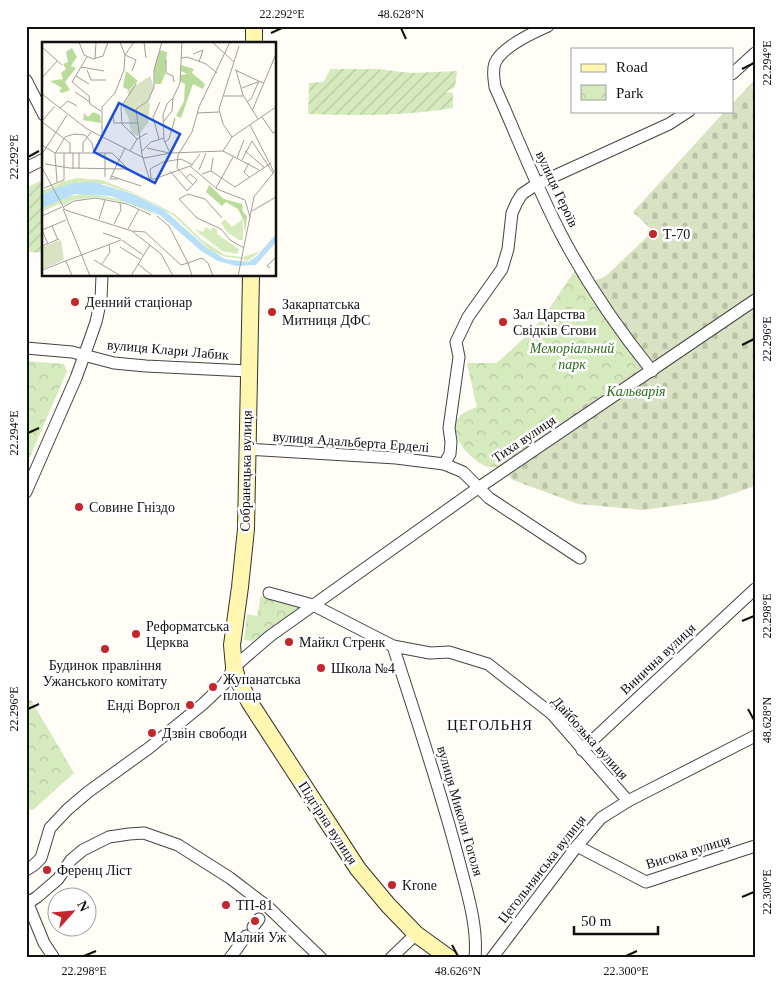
<svg xmlns="http://www.w3.org/2000/svg" width="781" height="984" font-family="Georgia,serif">
  <defs>
    <pattern id="cemetery-stones" width="16" height="16" patternUnits="userSpaceOnUse" patternTransform="scale(1.25)"><rect width="16" height="16" fill="#d9e3c4"/><path d="M2 7V4a2 2 0 0 1 4 0v3zM10 15v-3a2 2 0 0 1 4 0v3z" fill="#b9c2a7"/></pattern>
    <pattern id="park-crowns" width="20" height="18" patternUnits="userSpaceOnUse" patternTransform="scale(1.25)"><rect width="20" height="18" fill="#d5ebbd"/><path d="M2 6a3 3 0 1 1 6 0M12 15a3 3 0 1 1 6 0" fill="none" stroke="#b6c8a1"/></pattern>
    <pattern id="garden-furrows" width="10" height="10" patternUnits="userSpaceOnUse" patternTransform="scale(1.25)"><rect width="10" height="10" fill="#d5ebbd"/><path d="M-1 1l2-2M0 10L10 0M9 11l2-2" fill="none" stroke="#b6c8a1"/></pattern>
  </defs>
  <rect width="100%" height="100%" fill="#fffdf5"/>
  <path fill="url(#cemetery-stones)" d="M755 79V486L714 500 643 510 578 504 513 480 498 467C482 470 466 453 459 441L460 415 477 407 467 363H497L531 332 547 312 586 284 606 276 653 231 633 212 725 111H732V104Z"/>
  <g fill="url(#park-crowns)">
    <path d="M575 270 586 284 637 365V369L500 462 498 467C479 471 449 440 456 420L467 411 477 407 467 363H497L531 332 547 312Z"/>
    <polygon points="26,361 64,364 67,371 26,466"/>
    <polygon points="261,596 303,606 253,641 244,640 247,614 257,616"/>
    <polygon points="31,700 74,773 33,810 26,809 26,701"/>
  </g>
  <g fill="url(#garden-furrows)">
    <path d="M331 69H376L412 73 457 71 455 87 446 92 453 93V108C405 116 356 116 308 114L309 83 323 82Z"/>
    <polygon points="44,179 44,253 30,252 26,239 26,188"/>
  </g>
  <g fill="none" stroke-linecap="round" stroke-linejoin="round">
    <g stroke="#444" stroke-width="13">
      <g id="street">
        <path d="M548 26C532 33 502 47 495 63 492 71 494 78 495 87 517 136 536 186 561 234 586 282 618 329 652 371"/>
        <polyline points="732,74 755,53"/>
        <polyline points="26,80 44,115"/>
        <polyline points="26,168 44,159"/>
        <polyline points="26,348 72,352 114,363 146,366 248,371"/>
        <polyline points="247,449 396,458 444,464 463,472 489,498 580,558"/>
        <polyline points="444,464 450,454 451,442 449,428 459,357 456,342 468,317 502,269 508,249 512,213 517,202 522,194 537,184 669,124 689,111"/>
        <polyline points="26,492 76,378 89,342 96,322 101,299 102,275"/>
        <polyline points="269,593 313,605 393,646 430,653 449,652 488,664 552,714 628,801"/>
        <path d="M393 646C416 718 440 788 459 861 467 892 478 926 475 958"/>
        <polyline points="582,750 755,589"/>
        <polyline points="577,846 646,882 755,846"/>
        <polyline points="26,870 34,865 41,858 50,828 68,809 88,792 149,748 203,704 224,684 234,667 270,636 478,488 755,300"/>
        <polyline points="26,899 44,943 54,958"/>
        <polyline points="28,903 37,897 58,879 71,860 83,850 109,837 129,834 144,833 178,845 230,878 268,907 321,958"/>
        <polyline points="253,927 259,919"/>
        <polyline points="230,958 246,936"/>
        <polyline points="391,958 416,934"/>
        <polyline points="492,958 577,846 601,818 628,801 755,736"/>
      </g>
    </g>
    <g stroke="#333" stroke-width="18">
      <g id="secondary">
        <polyline points="254,26 254,44"/>
        <polyline points="251,275 246,529 240,587 232,645 234,667 237,678 250,703 358,869 388,905 416,934 449,958"/>
      </g>
    </g>
    <use href="#street" stroke="#fff" stroke-width="11"/>
    <use href="#secondary" stroke="#fff6b0" stroke-width="16"/>
  </g>
  <path fill="none" stroke="#111" stroke-width="2" d="M401 28 406 39M271 33 282 28M742 69 754 63M28 157 39 151M742 345 754 339M28 433 39 428M742 621 754 616M28 709 39 704M748 709 754 720M742 897 754 892M452 945 458 956M84 956 96 951M626 956 637 951"/>
  <g fill="#c4262e" stroke="#fff" stroke-width="2">
    <circle cx="653" cy="234" r="5"/>
    <circle cx="75" cy="302" r="5"/>
    <circle cx="272" cy="312" r="5"/>
    <circle cx="503" cy="322" r="5"/>
    <circle cx="79" cy="507" r="5"/>
    <circle cx="136" cy="634" r="5"/>
    <circle cx="289" cy="642" r="5"/>
    <circle cx="105" cy="649" r="5"/>
    <circle cx="321" cy="668" r="5"/>
    <circle cx="213" cy="687" r="5"/>
    <circle cx="190" cy="705" r="5"/>
    <circle cx="152" cy="733" r="5"/>
    <circle cx="47" cy="870" r="5"/>
    <circle cx="392" cy="885" r="5"/>
    <circle cx="226" cy="905" r="5"/>
    <circle cx="255" cy="921" r="5"/>
  </g>
  <g text-anchor="middle" dominant-baseline="central" stroke-width="5" stroke-linejoin="round" paint-order="stroke">
    <g font-size="14" fill="#111" stroke="#fff">
      <text transform="translate(557 189) rotate(65)">вулиця Героїв</text>
      <text transform="translate(168 350) rotate(5)">вулиця Клари Лабик</text>
      <text transform="translate(524 439) rotate(-34)">Тиха вулиця</text>
      <text transform="translate(351 442) rotate(4)">вулиця Адальберта Ерделі</text>
      <text transform="translate(246 471) rotate(-89)">Собранецька вулиця</text>
      <text transform="translate(658 659) rotate(-43)">Винична вулиця</text>
      <text transform="translate(590 738) rotate(48)">Дайбозька вулиця</text>
      <text transform="translate(460 811) rotate(74)">вулиця Миколи Гоголя</text>
      <text transform="translate(328 823) rotate(57)">Підгірна вулиця</text>
      <text transform="translate(688 852) rotate(-17)">Висока вулиця</text>
      <text transform="translate(542 869) rotate(-52)">Цегольнянська вулиця</text>
    </g>
    <g font-size="14" fill="#111" stroke="#fff" text-anchor="start">
      <text x="663" y="234">Т-70</text>
      <text x="85" y="302">Денний стаціонар</text>
      <text x="282" y="304">Закарпатська<tspan x="282" dy="16">Митниця ДФС</tspan></text>
      <text x="513" y="314">Зал Царства<tspan x="513" dy="16">Свідків Єгови</tspan></text>
      <text x="89" y="507">Совине Гніздо</text>
      <text x="146" y="626">Реформатська<tspan x="146" dy="16">Церква</tspan></text>
      <text x="299" y="642">Майкл Стренк</text>
      <text x="105" y="665" text-anchor="middle">Будинок правління<tspan x="105" dy="16">Ужанського комітату</tspan></text>
      <text x="331" y="668">Школа №4</text>
      <text x="223" y="679">Жупанатська<tspan x="223" dy="16">площа</tspan></text>
      <text x="180" y="705" text-anchor="end">Енді Воргол</text>
      <text x="162" y="733">Дзвін свободи</text>
      <text x="57" y="870">Ференц Ліст</text>
      <text x="402" y="885">Krone</text>
      <text x="236" y="905">ТП-81</text>
      <text x="255" y="937" text-anchor="middle">Малий Уж</text>
    </g>
    <g font-size="14" font-style="italic" fill="#2f6b1f" stroke="#fff">
      <text x="572" y="348">Меморіальний<tspan x="572" dy="16">парк</tspan></text>
      <text x="636" y="391">Кальварія</text>
    </g>
    <g font-size="15" letter-spacing="1" fill="#111" stroke="#fff">
      <text x="490" y="725">ЦЕГОЛЬНЯ</text>
    </g>
  </g>
  <g transform="translate(42 42)">
    <rect width="234" height="234" fill="#fffdf5"/>
    <path d="M50 137 66 142 106 158 133 172 160 198 183 213 201 215 219 209 204 220 202 217 184 215 169 209 131 173 106 159 63 142 30 141 0 153V149L24 139ZM45 151 87 159 123 177 86 161 54 155 31 158 22 163 19 161 0 170V166L19 156Z" fill="#d5ebbd"/>
    <path d="M30 6 35 15 29 24 34 26 23 40 28 48 20 51 17 49 20 46 8 39 21 37 19 31 24 27 21 22 26 20 24 10ZM118 8 125 10 123 32 119 42H113L112 28ZM139 23 152 27 150 31 163 42 161 47 151 42 139 76 134 74 142 59 143 42 138 39V33L145 32 139 29ZM84 29 96 39 87 48 81 45ZM51 70 58 73 59 81 41 78 42 71 46 75ZM167 143 182 157 200 162 201 170 205 174 203 191 202 179 196 167 184 160 180 164 164 150Z" fill="#b9dc9c"/>
    <path d="M108 34 112 45 106 59 108 62 106 81 96 94 89 92 87 77 80 63 87 54 85 49ZM19 198 22 218 0 227V205Z" fill="#d9e3c4"/>
    <path d="M35 136 60 138 105 156 49 137 11 142ZM183 177 190 185 201 177V198H197L185 190 179 181Z" fill="#d5ebbd"/>
    <path d="M164 185 169 189 170 185 175 187V192L197 207 195 212 180 209 152 187 161 190Z" fill="#d5ebbd"/>
    <path d="M52 140 93 153 122 168 165 206 183 217 206 220 215 214 234 192V200L214 223 194 224 176 219 159 209 118 173 69 154 33 152 0 166V153L9 148 30 141Z" fill="#b9e0f7"/>
    <path fill="none" stroke="#a09f9a" stroke-width="1" d="M37 0 42 13 51 17 61 14 66 0M102 0 104 16M170 0 192 20M0 5 20 23M151 12 161 8 157 20M45 15 30 40 47 54 48 62 59 69M139 16 145 15 164 22 175 31M53 17 54 0M124 18V31L131 34 132 40M39 25 62 29M45 28 49 38H64M193 28 221 41M194 28 201 53 216 77M90 29 94 18 83 13 92 0M34 34 47 42M0 36 15 19M200 46 216 40M33 50 48 60M0 52 45 87 102 116 129 111 181 109 190 95 234 65M182 54H201M205 60 209 57 217 39M79 65 94 42M79 65 80 82M18 66 26 59 35 64M210 69 234 12M155 71 177 70M71 74 72 81H96M220 75 231 91 234 89M0 79 13 64M122 79 130 69 131 56 138 41 140 0M0 80 28 101V111M80 82 95 97M60 94V65L73 51 82 28 83 13 78 0M190 95 181 82 177 67 197 4M117 97 111 75 118 60M123 100 127 97 133 76M0 103 13 111H70L85 126M105 106 127 111M88 109 95 97 105 91M100 109 109 100 122 96M181 109 217 128M203 109 222 125M41 110V101L49 90M128 111 122 98 121 73 125 62 131 56M0 112 25 73M195 116 202 98M200 118 210 99 231 131M207 121 202 130 207 135M3 122 28 126 84 127 101 136 112 137 148 124M148 124 175 147 203 158 208 175M149 124 158 112M0 126 23 168 90 189 119 212 131 234M31 127V111M37 127V111M157 128 164 111M128 129 145 149M169 129 193 145 229 121M160 132 169 129 171 116M69 134 99 144M63 135V111M107 136 100 113 94 67 106 59 112 45V28L120 0M109 136 108 127 121 120 139 117 151 123M144 136 148 132 155 138 145 149M76 137H68L83 106M15 140 13 112 23 95 32 92 43 93 50 101 52 111M151 143 135 126 136 113 150 90 157 65 188 0M2 146 22 138V111M174 146 191 115M21 165 32 159 54 156 85 162 109 173M21 167 48 234M210 169 234 155M0 174 20 165M115 174 127 184 146 221 160 216 166 221 171 234M180 176 163 157 146 152 137 157 155 176 179 187 188 198 202 206M57 177 63 158M72 182 79 168 78 161M10 184 16 198M86 187 97 167M0 188 24 178M0 188 6 202M91 189 103 190 139 223 146 221 150 234M61 191 79 197M80 198 101 213M0 204 17 197M78 205 99 218M52 218 79 234M24 219 30 234M60 222 68 210 67 202M96 222 111 234M228 226 225 224 234 215M0 228 79 198M89 234 108 203M196 234 212 155 232 130 208 83"/>
    <path fill="#1d4ed8" fill-opacity="0.15" stroke="#1d4ed8" stroke-width="2.5" d="M77 61 138 92 113 141 52 110Z"/>
    <rect width="234" height="234" fill="none" stroke="#111" stroke-width="2.5"/>
  </g>
  <rect width="781" height="984" fill="none" stroke="#ffffff" stroke-width="55"/>
  <rect x="571" y="48" width="162" height="65" fill="#ffffff" stroke="#a0a0a0"/>
  <rect x="581" y="64" width="25" height="8" fill="#fff6b0" stroke="#a0a0a0"/>
  <text x="616" y="72" font-size="15" fill="#111111">Road</text>
  <rect x="581" y="85" width="25" height="15" fill="url(#park-crowns)" stroke="#a0a0a0"/>
  <text x="616" y="98" font-size="15" fill="#111111">Park</text>
  <g transform="translate(72 912) rotate(63)"><circle r="24" fill="#ffffff" stroke="#a0a0a0"/>
  <path d="M0-4L9 19L0 12L-9 19Z" fill="#c4262e"/>
  <text y="-8" font-size="14" font-weight="bold" text-anchor="middle" fill="#111111">N</text>
  </g>
  <path d="M574 926v8h84v-8" fill="none" stroke="#111111" stroke-width="2.5"/>
  <text x="581" y="926" font-size="15" fill="#111111" stroke="#ffffff" stroke-width="4" paint-order="stroke">50 m</text>
  <rect x="28" y="28" width="726" height="928" fill="none" stroke="#111" stroke-width="2"/>
  <g font-size="12" text-anchor="middle" fill="#111">
    <text x="282" y="18">22.292°E</text>
    <text x="401" y="18">48.628°N</text>
    <text transform="translate(767 63) rotate(-90)" y="4">22.294°E</text>
    <text transform="translate(14 157) rotate(-90)" y="4">22.292°E</text>
    <text transform="translate(767 339) rotate(-90)" y="4">22.296°E</text>
    <text transform="translate(14 433) rotate(-90)" y="4">22.294°E</text>
    <text transform="translate(767 616) rotate(-90)" y="4">22.298°E</text>
    <text transform="translate(14 709) rotate(-90)" y="4">22.296°E</text>
    <text transform="translate(767 720) rotate(-90)" y="4">48.628°N</text>
    <text transform="translate(767 892) rotate(-90)" y="4">22.300°E</text>
    <text x="84" y="975">22.298°E</text>
    <text x="458" y="975">48.626°N</text>
    <text x="626" y="975">22.300°E</text>
  </g>
</svg>
